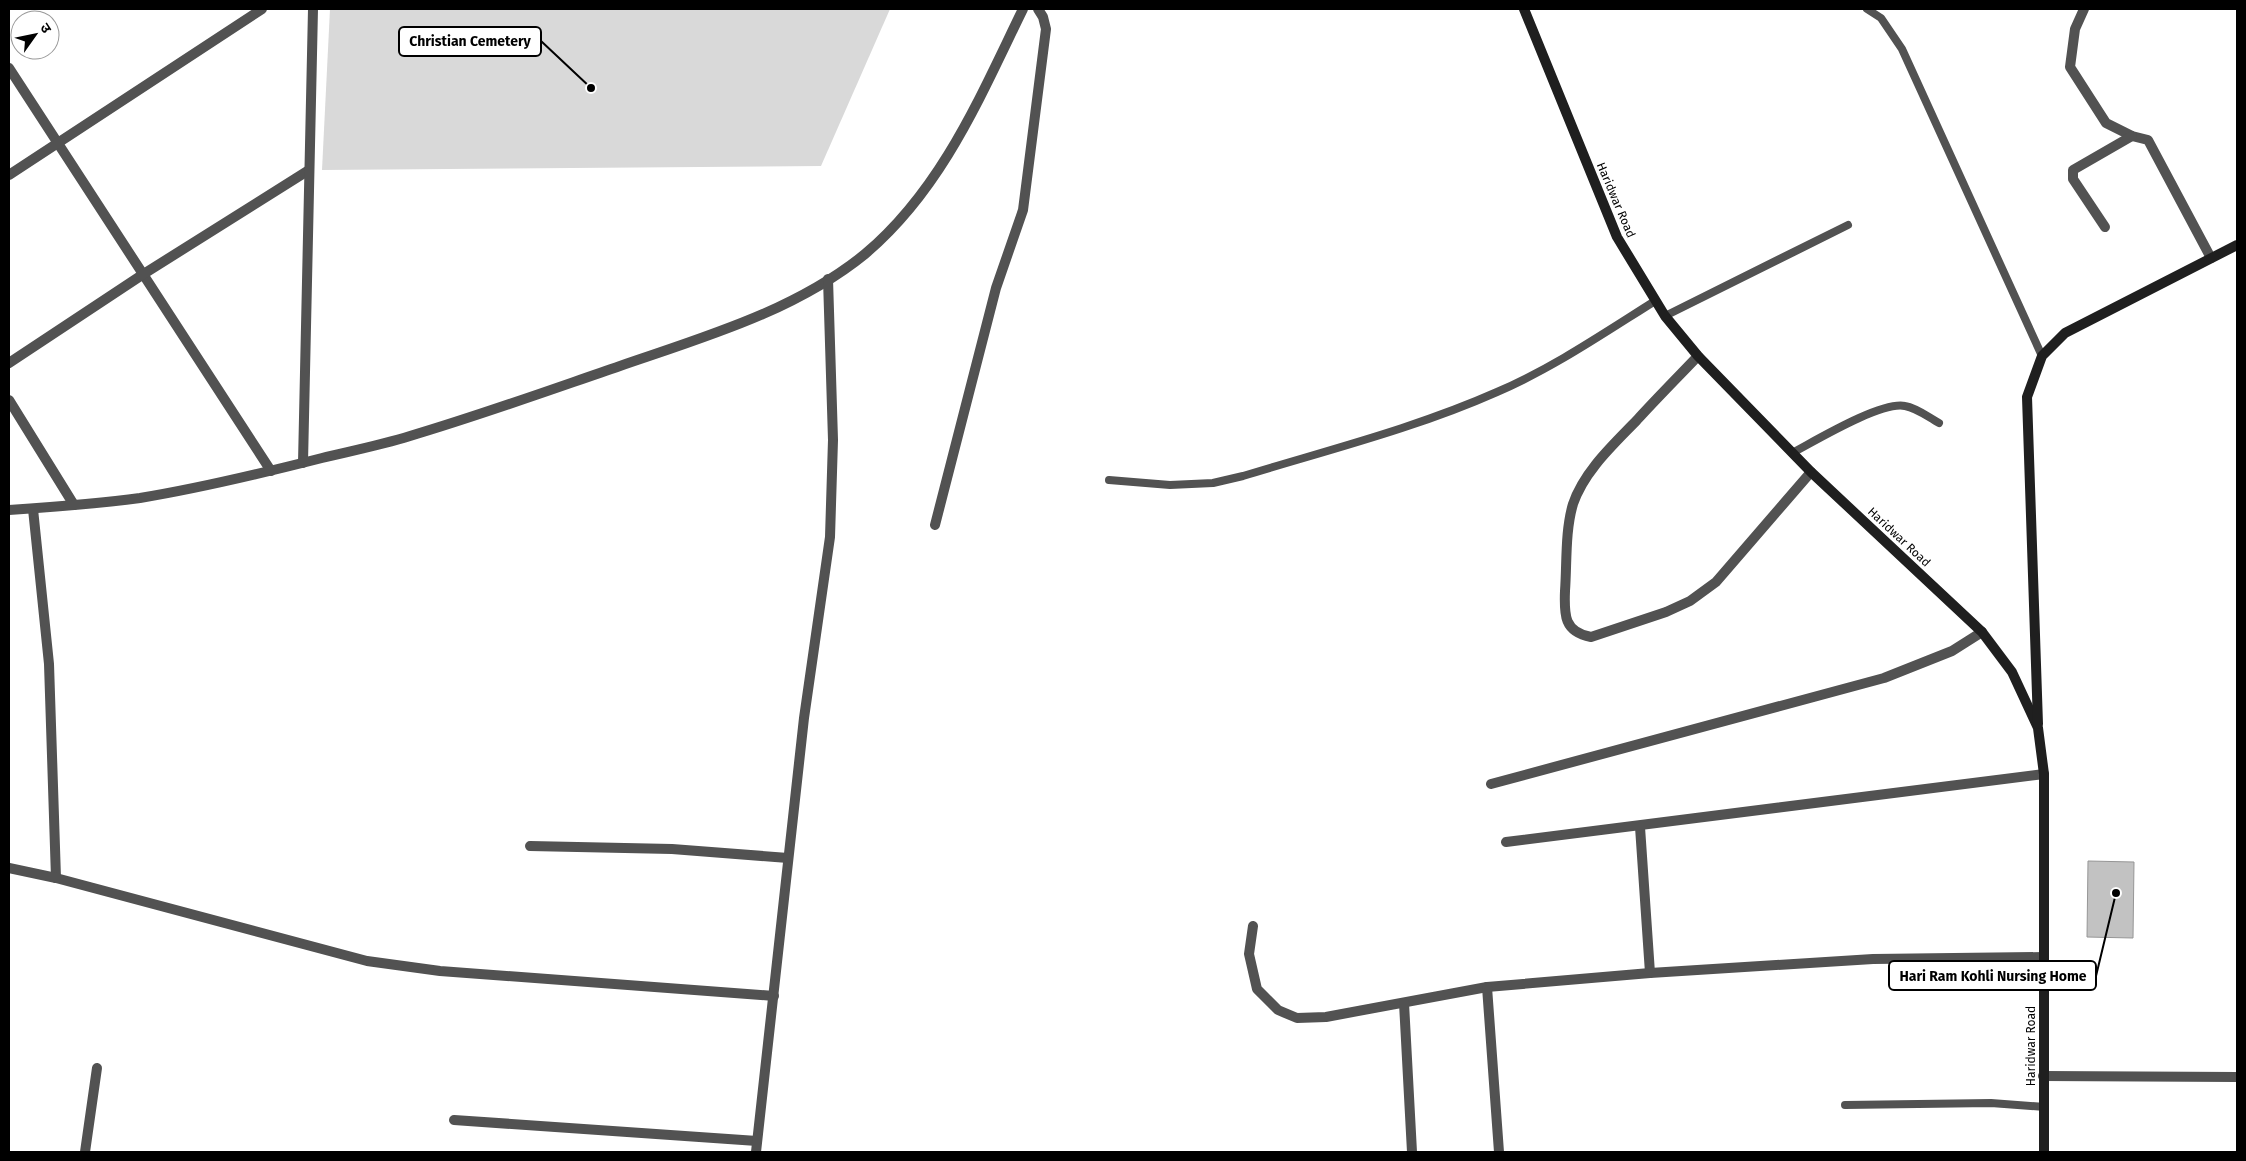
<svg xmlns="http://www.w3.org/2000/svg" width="2246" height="1161" font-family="'Fira Sans','Noto Sans Devanagari',sans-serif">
  <rect width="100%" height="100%" fill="#fff"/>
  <polygon fill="#d9d9d9" points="330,9 890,9 821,166 322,170"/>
  <polygon fill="#c2c2c2" stroke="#969696" points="2088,861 2134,862 2133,938 2087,937"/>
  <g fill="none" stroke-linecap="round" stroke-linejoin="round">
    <g stroke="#525252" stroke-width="8">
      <polyline points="1867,9 1881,18 1902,49 2042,356"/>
      <polyline points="1665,316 1848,225"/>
      <path d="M1792 453C1815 441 1881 401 1905 406 1917 408 1928 417 1939 423"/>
      <path d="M1109 480 1170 485 1213 483 1243 476C1328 450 1416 428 1497 392 1553 368 1604 333 1655 301"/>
      <polyline points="1845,1105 1991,1103 2045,1107"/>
    </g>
    <g stroke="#525252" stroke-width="10">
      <polyline points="2084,9 2075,29 2070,67 2106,123 2132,136 2148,140 2211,258"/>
      <polyline points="9,68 271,471"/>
      <polyline points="9,175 262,9"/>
      <polyline points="2105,227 2073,179 2073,170 2132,136"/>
      <path d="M1698 356C1678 377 1657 398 1637 420 1614 444 1584 471 1573 504 1565 531 1567 563 1565 591 1564 615 1564 632 1591 637L1666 612 1690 601 1716 582 1811 472"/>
      <polyline points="9,363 142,275 309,170"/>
      <polyline points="9,400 74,505"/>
      <polyline points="303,463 313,9"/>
      <polyline points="33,509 49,664 56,878"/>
      <path d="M9 510C53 507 97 504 140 498 201 488 263 473 322 458 351 451 381 445 410 436 481 415 550 390 620 366 704 337 795 311 865 254 942 189 980 97 1023 9"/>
      <polyline points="935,525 996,288 1023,210 1046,29 1043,17 1038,9"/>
      <polyline points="1491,784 1884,678 1952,651 1982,632"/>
      <polyline points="1640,827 1650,973"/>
      <polyline points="1506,842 2044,774"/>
      <polyline points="530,846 672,849 788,858"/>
      <polyline points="9,868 56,878 367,961 440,971 774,996"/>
      <polyline points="1253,926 1249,954 1257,989 1278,1010 1297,1018 1326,1017 1487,987 1650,973 1873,959 2044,957"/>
      <polyline points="1487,987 1499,1152"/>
      <polyline points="1404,1003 1412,1152"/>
      <polyline points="2043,1076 2237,1077"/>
      <polyline points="454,1120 757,1141"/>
      <polyline points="85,1152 97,1068"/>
      <polyline points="756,1152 804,718 830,537 833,440 828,279"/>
    </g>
    <g stroke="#1f1f1f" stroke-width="10">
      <polyline points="1524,9 1617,237 1665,316 1698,356 1811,472 1982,632 2012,672 2038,728 2044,774 2044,1152"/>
      <polyline points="2038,724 2027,397 2042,356 2065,333 2237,245"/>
    </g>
  </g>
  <g text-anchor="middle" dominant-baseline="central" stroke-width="4" stroke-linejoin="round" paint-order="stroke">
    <g font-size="12" fill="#000" stroke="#fff">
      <text transform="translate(1616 200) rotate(67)">Haridwar Road</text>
      <text transform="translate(1899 537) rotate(43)">Haridwar Road</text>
      <text transform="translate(2031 1046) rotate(-90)">Haridwar Road</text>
    </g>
  </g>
  <path fill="none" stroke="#000" stroke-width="2" d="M591 88L541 41M2116 893L2096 976"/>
  <g fill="#000" stroke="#fff" stroke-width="2">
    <circle cx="591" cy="88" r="5"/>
    <circle cx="2116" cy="893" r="5"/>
  </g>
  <g fill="#fff" stroke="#000" stroke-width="2">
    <rect x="399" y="27" width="142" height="29" rx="5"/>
    <rect x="1889" y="961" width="207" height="29" rx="5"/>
  </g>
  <g font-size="14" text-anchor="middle" font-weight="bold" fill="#000">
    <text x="470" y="46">Christian Cemetery</text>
    <text x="1993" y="981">Hari Ram Kohli Nursing Home</text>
  </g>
  <rect width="2246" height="1161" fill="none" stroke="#000000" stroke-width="20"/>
  <g transform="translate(35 35) rotate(57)"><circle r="24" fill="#ffffff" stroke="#999999"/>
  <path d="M0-4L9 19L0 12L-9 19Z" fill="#000000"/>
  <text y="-8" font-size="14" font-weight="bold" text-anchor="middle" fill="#000000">उ</text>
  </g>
</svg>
